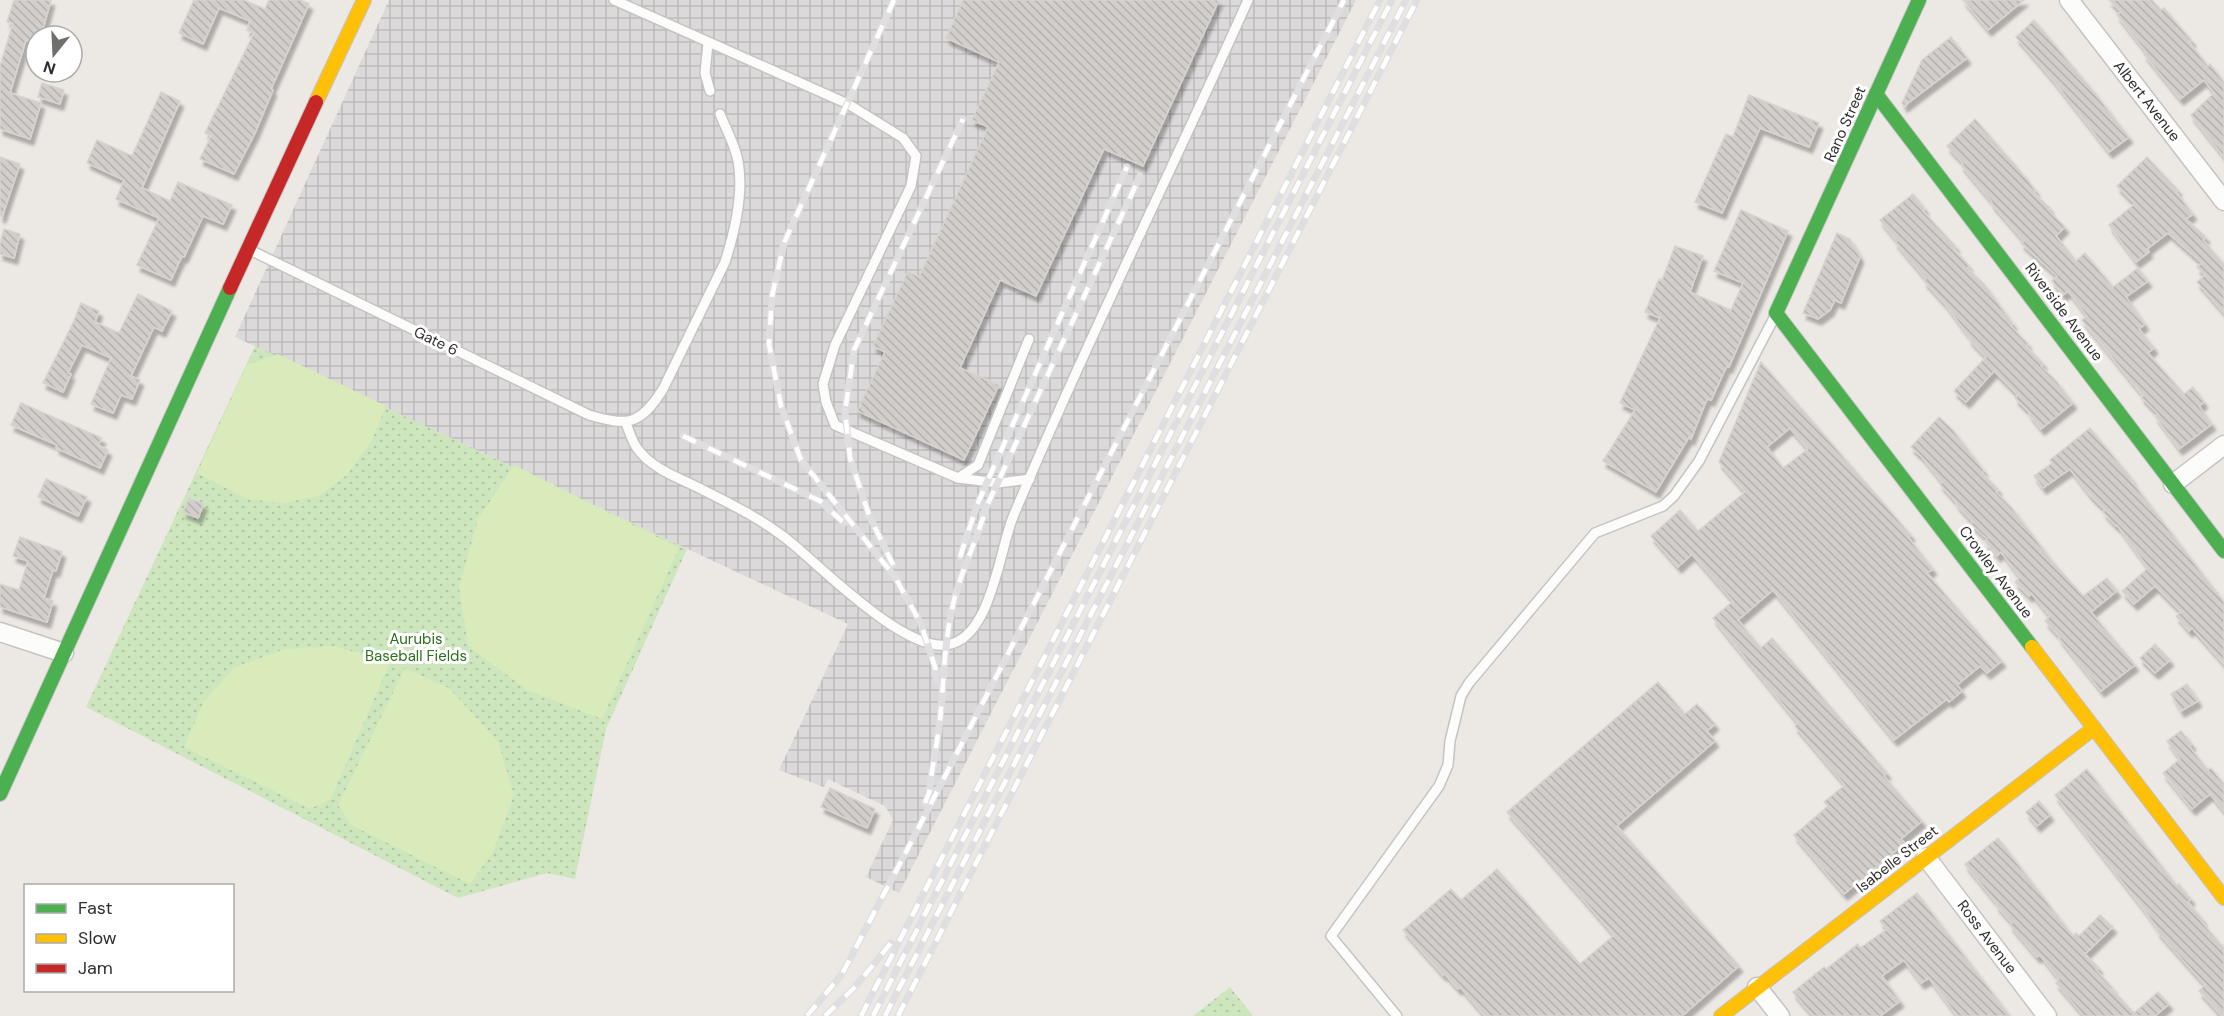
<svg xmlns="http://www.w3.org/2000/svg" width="2224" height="1016" font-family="'DM Sans',sans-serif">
  <defs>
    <pattern id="industrial-grid" width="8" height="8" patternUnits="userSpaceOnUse" patternTransform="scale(1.5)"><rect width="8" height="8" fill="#dcd9db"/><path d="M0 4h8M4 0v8" fill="none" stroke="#bdbbbc"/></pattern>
    <pattern id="park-dots" width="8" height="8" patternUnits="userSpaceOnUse" patternTransform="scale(1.5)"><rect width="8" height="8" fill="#cee6be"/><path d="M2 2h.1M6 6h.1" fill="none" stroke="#b1c6a4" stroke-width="1.8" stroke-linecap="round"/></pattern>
    <pattern id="building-back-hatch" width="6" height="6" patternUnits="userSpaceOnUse" patternTransform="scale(1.5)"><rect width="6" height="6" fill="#d1cecb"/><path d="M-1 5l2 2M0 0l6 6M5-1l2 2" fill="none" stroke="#b4b1af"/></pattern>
    <filter id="shadow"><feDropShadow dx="3.5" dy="6" stdDeviation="1.5" flood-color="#0004"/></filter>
  </defs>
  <rect width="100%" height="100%" fill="#ece8e4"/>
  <polygon fill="url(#industrial-grid)" points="389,0 1356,0 899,893 866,877 893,820 885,806 828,779 824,787 779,770 848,624 235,337"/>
  <g fill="url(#park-dots)">
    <polygon points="255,346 687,549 606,729 575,879 547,873 458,898 86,707"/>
    <polygon points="1230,987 1253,1016 1193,1016"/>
  </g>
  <g fill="#d9eabb">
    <polygon points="278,354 386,406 372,440 347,475 319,496 283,503 247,499 197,473 247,365"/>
    <polygon points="514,465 679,548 602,719 527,690 468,646 459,587 478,519"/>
    <polygon points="334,646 390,662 331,799 310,809 184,747 204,701 235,667 285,649"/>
    <polygon points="405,668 449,688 498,741 514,795 493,852 470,884 351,825 338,805"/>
  </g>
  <g fill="url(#building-back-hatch)" stroke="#d7d4d0" stroke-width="1.5" fill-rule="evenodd" filter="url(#shadow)">
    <polygon points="14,0 51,0 41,36 36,36 36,43 26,40 10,93 41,103 30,139 0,129 0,66 13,23 7,22"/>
    <polygon points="194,0 244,0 265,9 269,0 300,0 309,4 271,89 273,90 255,133 234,174 200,159 211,136 205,133 254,33 247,30 250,21 219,8 203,44 179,33"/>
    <polygon points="963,0 1219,0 1143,166 1104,149 1036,296 1000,280 960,368 999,385 964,460 857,411 885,352 873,346 908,271 919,277 988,127 972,120 999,62 946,38"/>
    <polygon points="1963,0 2024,0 1988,30"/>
    <polygon points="2109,0 2152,0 2161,10 2164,8 2192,41 2189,42 2208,66 2210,64 2224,82 2224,157 2191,115 2214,93 2204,80 2180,99 2144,54 2146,52 2117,15 2121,12"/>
    <polygon points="2034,20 2094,92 2129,137 2109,152 2053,80 2016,37"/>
    <polygon points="1951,37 1967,58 1904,106 1902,103 1922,60"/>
    <polygon points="42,83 64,90 60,104 38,97"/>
    <polygon points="161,92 180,101 142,188 170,201 178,182 232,205 223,224 203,216 184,257 182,256 171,280 137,265 159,218 116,199 124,180 87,163 97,140 132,156"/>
    <polygon points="1749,95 1819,123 1809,147 1760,128 1722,213 1695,202 1726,134 1733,137"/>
    <polygon points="1975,119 2021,172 2036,191 2034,193 2050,208 2048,210 2065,227 2056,236 2076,261 2085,253 2113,287 2138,268 2148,281 2126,297 2145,324 2139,329 2154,348 2148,353 2184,394 2193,387 2204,402 2199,406 2212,424 2179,449 2155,416 2158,414 2141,397 2143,396 2082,320 2087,316 2068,291 2063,295 2052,281 2057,276 2021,243 2024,241 1991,203 1992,202 1961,165 1963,163 1947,146"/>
    <polygon points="0,157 20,164 2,217 0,216"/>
    <polygon points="2147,157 2178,190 2176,192 2193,214 2186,219 2206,237 2203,240 2224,264 2224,313 2197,282 2205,275 2197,267 2202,263 2168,233 2147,249 2149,252 2136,262 2109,225 2135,204 2117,186"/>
    <polygon points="1913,194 1925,209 1923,211 1956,247 1954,249 1969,266 1967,268 1984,284 2013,324 2011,326 2028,344 2026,346 2043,363 2041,366 2057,382 2073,403 2041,429 2029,414 2030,413 2015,398 2018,395 1994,371 1966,402 1954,391 1986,357 1969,339 1970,338 1946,305 1924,281 1926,279 1895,242 1897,241 1880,220"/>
    <polygon points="1741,210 1788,231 1729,367 1727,366 1711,400 1707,399 1691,439 1689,437 1656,492 1603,461 1635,410 1620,403 1660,318 1645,312 1659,279 1662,280 1675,246 1703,256 1690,292 1731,310 1743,283 1714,271"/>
    <polygon points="4,229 20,234 14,258 0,254 0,244"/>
    <polygon points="1837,233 1850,239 1860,257 1841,303 1835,300 1830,310 1818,319 1803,313"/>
    <polygon points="138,294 172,311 162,331 154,327 131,376 140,380 132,399 121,395 113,413 91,404 111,358 82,345 68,373 71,374 63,392 43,383 74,321 81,303 99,311 95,322 119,333"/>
    <path d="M1761 362 1911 535 1908 537 1933 569 1927 573 2002 661 1987 673 1980 666 1957 685 1962 691 1949 702 1947 699 1894 740 1773 590 1738 620 1761 648 1772 638 1887 773 1884 776 1922 821 1901 839 1905 843 1844 894 1794 835 1828 806 1824 802 1845 785 1795 726 1798 723 1713 618 1733 601 1692 554 1678 567 1651 536 1680 510 1698 531 1745 492 1719 462ZM1790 428 1808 449 1783 468 1767 447Z"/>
    <polygon points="21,403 102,438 98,445 108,450 100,468 56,448 57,445 11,425"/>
    <polygon points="1939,417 1953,430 1984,471 1982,473 1998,489 1996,492 2012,508 2052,561 2083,596 2107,578 2117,591 2091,612 2135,665 2101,691 2059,638 2060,637 2045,621 2050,616 2031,593 2029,596 2015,582 2020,577 2001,552 1997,556 1985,541 1987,539 1971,524 1973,522 1956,504 1957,503 1940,484 1942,482 1922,457 1911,447"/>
    <polygon points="2090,428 2132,479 2131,480 2224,602 2224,664 2192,628 2189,631 2176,616 2181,612 2155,586 2134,604 2122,591 2148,568 2117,525 2116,526 2103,512 2105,510 2089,494 2070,469 2043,488 2034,476 2052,463 2050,460"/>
    <polygon points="46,479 87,497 78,516 38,497"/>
    <polygon points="189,498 204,504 198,518 183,512"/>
    <polygon points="20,537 62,552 56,571 53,570 44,598 53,601 47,622 0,607 0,584 19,590 28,561 13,556"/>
    <polygon points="2155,644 2170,660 2155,673 2140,658"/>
    <polygon points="1658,682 1685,714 1697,704 1715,724 1707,731 1715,741 1617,826 1739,966 1682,1016 1485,1016 1460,987 1458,989 1444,973 1443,975 1403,930 1451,889 1461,900 1497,869 1580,964 1614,935 1507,812"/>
    <polygon points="2187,684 2198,701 2181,711 2171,694"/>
    <polygon points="2181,731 2192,744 2189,746 2208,770 2211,768 2224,784 2224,811 2210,794 2192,809 2163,773 2180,759 2167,741"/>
    <polygon points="2087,769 2177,886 2179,884 2191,899 2188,902 2203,920 2201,921 2224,948 2224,1016 2222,1016 2199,991 2205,985 2157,931 2158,930 2145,911 2055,795"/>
    <polygon points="830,788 875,809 867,828 821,807"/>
    <polygon points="2039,801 2050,815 2037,826 2026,812"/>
    <polygon points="1998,838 2073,936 2076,933 2079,936 2100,915 2113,927 2085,954 2099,968 2096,970 2113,988 2112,989 2134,1013 2158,992 2169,1004 2155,1016 2084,1016 2056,983 2059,979 2040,955 2037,957 2010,925 2012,923 1996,905 1997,904 1965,864"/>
    <polygon points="1917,893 2010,1016 1957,1016 1929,978 1921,983 1904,960 1882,976 1900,1001 1880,1016 1813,1016 1793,992 1824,967 1826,969 1858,944 1860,948 1887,929 1880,921"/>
  </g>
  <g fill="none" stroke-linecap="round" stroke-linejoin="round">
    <g stroke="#c5c4c5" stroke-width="12">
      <g id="lane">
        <polyline points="614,0 848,104 903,138 916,156 911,186 835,345 823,384 826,402 835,425 958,478 978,465 1029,339"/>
        <polyline points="708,43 705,73 710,91"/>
        <path d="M250 250 589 415C627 426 640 426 663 389L725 262C735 231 744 194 738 161 735 145 726 129 720 114"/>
        <path d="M626 423C629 431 632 441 637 448 651 469 682 479 703 490 735 506 767 522 794 545 826 572 904 650 946 645 991 640 999 551 1013 517 1086 342 1171 173 1248 0"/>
        <polyline points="958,478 998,483 1030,479"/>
        <polyline points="1397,1016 1331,936 1439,786 1448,765 1450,741 1461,696 1469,683 1595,533 1663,506 1674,496 1699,461 1775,316"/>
      </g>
    </g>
    <g stroke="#c5c4c5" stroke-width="21">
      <g id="street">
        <polyline points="2069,0 2224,201"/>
        <polyline points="2173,484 2224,445"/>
        <polyline points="0,632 64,653"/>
        <polyline points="1926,857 2047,1016"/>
        <polyline points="1757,987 1780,1016"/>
      </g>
    </g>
    <g stroke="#c5c4c5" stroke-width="16">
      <g id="fast">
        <polyline points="1919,0 1776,313 2032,647"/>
        <polyline points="1876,94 2224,551"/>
        <polyline points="0,794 230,288"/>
      </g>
    </g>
    <g stroke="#c5c4c5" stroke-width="16">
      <g id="slow">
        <polyline points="316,102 364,0"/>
        <polyline points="2032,647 2224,898"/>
        <polyline points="1721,1016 2094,728"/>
      </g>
    </g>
    <g stroke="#c5c4c5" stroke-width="16">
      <polyline id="jam" points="230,288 316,102"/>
    </g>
    <use href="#lane" stroke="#fcfcfb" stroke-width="9"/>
    <use href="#street" stroke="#fcfcfb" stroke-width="18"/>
    <use href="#fast" stroke="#4caf50" stroke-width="14"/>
    <use href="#slow" stroke="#ffc107" stroke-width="14"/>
    <use href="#jam" stroke="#c62828" stroke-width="14"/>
    <g stroke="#dfdfe1" stroke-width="7">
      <g id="rail">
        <polyline points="894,0 784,243 772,296 769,344 781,406 801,460 895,577 921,624 935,667 936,680"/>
        <polyline points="683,436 820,501 844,523"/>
        <polyline points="960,557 977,505 1127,167"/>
        <polyline points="893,565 869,515 850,458 845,411 854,350 963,119"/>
        <path d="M925 803 929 793C932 768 937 744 940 720 944 681 944 643 953 605 960 572 977 542 985 510L1140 176"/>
        <polyline points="905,854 1344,0"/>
        <polyline points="807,1016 842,974 908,848"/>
        <polyline points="825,1016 855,987 891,943"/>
        <polyline points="861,1016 1380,0"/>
        <polyline points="873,1016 1392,0"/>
        <polyline points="885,1016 1406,0"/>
        <polyline points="898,1016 1417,0"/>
      </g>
    </g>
    <use href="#rail" stroke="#fff" stroke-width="4.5" stroke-dasharray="14" stroke-linecap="butt"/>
  </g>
  <g text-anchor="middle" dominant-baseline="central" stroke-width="6" stroke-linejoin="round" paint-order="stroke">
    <g font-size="15" fill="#2e2e2e" stroke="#fff">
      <text transform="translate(2147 101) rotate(52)">Albert Avenue</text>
      <text transform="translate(1845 124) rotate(-66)">Rano Street</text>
      <text transform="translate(2064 312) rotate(53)">Riverside Avenue</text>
      <text transform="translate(436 341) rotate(26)">Gate 6</text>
      <text transform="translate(1996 572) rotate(53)">Crowley Avenue</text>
      <text transform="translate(1897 859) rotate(-38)">Isabelle Street</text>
      <text transform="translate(1987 937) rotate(53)">Ross Avenue</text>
    </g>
    <g font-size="15" fill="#2c6e1b" stroke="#fff">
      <text x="416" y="639">Aurubis<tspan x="416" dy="17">Baseball Fields</tspan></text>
    </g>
  </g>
  <rect x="24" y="884" width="210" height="108" fill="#ffffff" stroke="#ababab" stroke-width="1.5"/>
  <rect x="36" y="904" width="30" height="9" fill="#4caf50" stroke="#ababab" stroke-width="1.5"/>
  <text x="78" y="914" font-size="18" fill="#2e2e2e">Fast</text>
  <rect x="36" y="934" width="30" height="9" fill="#ffc107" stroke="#ababab" stroke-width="1.5"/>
  <text x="78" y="944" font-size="18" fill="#2e2e2e">Slow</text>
  <rect x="36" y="964" width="30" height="9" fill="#c62828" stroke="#ababab" stroke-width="1.5"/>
  <text x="78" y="974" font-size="18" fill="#2e2e2e">Jam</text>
  <g transform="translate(54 54) rotate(198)"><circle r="28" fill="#ffffff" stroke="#ababab" stroke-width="1.5"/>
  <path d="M0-4.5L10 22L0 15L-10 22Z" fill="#706f6e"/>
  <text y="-9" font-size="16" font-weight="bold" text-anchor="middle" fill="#2e2e2e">N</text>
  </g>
</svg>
